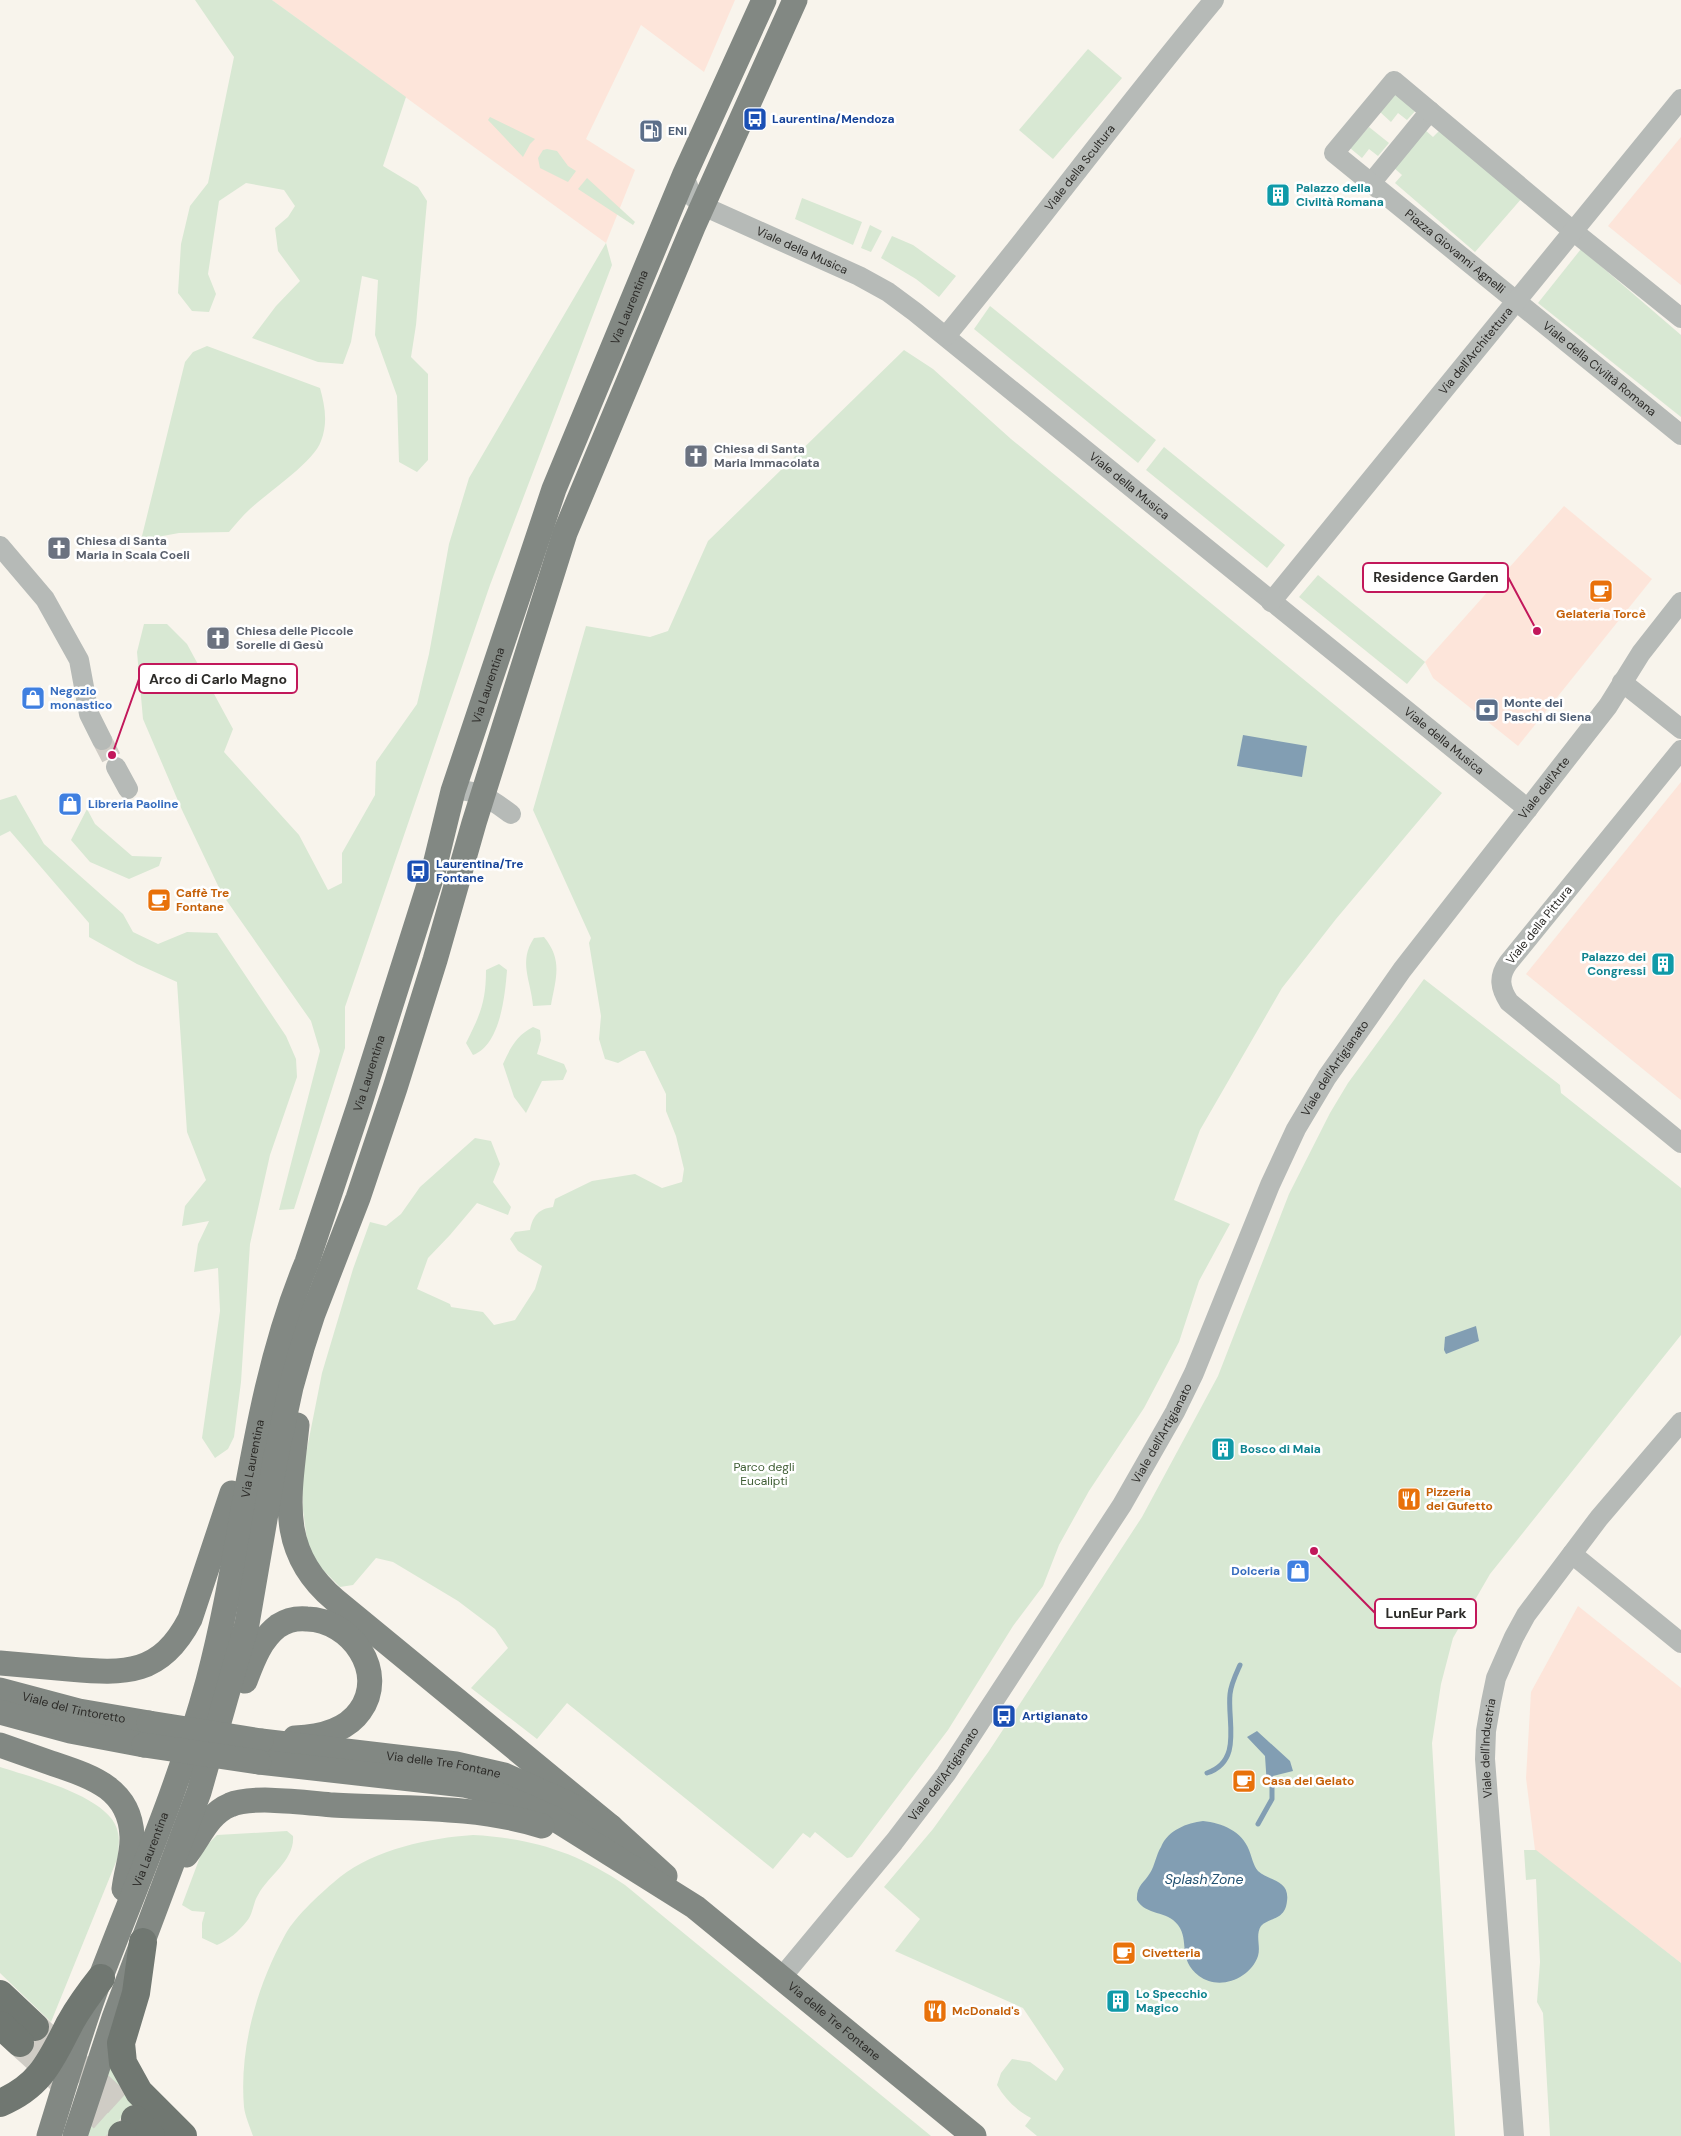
<svg xmlns="http://www.w3.org/2000/svg" width="1681" height="2136" font-family="'DM Sans',sans-serif">
  <rect width="100%" height="100%" fill="#f8f4ec"/>
  <g fill="#fde5da">
    <polygon points="272,0 735,0 704,72 641,25 586,139 635,170 606,243"/>
    <polygon points="1681,137 1681,285 1608,226"/>
    <polygon points="1564,506 1652,579 1518,746 1433,678 1425,662"/>
    <polygon points="1681,782 1681,1100 1526,974"/>
    <polygon points="1578,1606 1681,1688 1681,1963 1535,1850 1526,1778 1531,1692"/>
  </g>
  <g fill="#d8e8d3">
    <polygon points="195,0 272,0 406,97 383,166 418,187 427,201 416,325 411,357 428,374 428,460 417,472 399,462 397,396 375,335 378,280 362,276 351,342 343,364 318,362 252,338 276,306 300,281 278,251 275,228 288,217 295,206 284,190 246,183 219,201 208,274 216,294 209,312 192,311 178,293 181,244 190,206 208,183 234,57"/>
    <polygon points="1088,49 1122,78 1053,159 1019,130"/>
    <polygon points="1396,92 1417,109 1407,120 1398,113 1391,122 1380,112"/>
    <polygon points="490,117 535,139 530,144 523,157 488,120"/>
    <polygon points="1369,127 1389,143 1378,156 1369,149 1362,158 1350,148"/>
    <polygon points="1441,129 1522,198 1475,252 1395,183 1402,175 1393,167 1425,130 1433,137"/>
    <polygon points="547,149 557,151 568,166 576,171 568,182 540,168 538,158 543,150"/>
    <polygon points="587,178 635,222 633,225 578,189"/>
    <polygon points="802,198 862,222 853,245 795,219"/>
    <polygon points="870,225 882,231 871,252 861,248"/>
    <polygon points="892,236 913,245 956,276 939,297 916,279 881,258"/>
    <polygon points="606,243 612,265 490,585 345,1007 345,1048 294,1209 279,1210 320,1051 311,1021 222,894 182,810 143,719 137,652 144,624 167,624 187,644 233,729 224,752 299,835 328,890 342,883 342,853 375,795 376,762 417,704 429,654 449,544 469,478"/>
    <polygon points="1581,249 1681,335 1681,417 1538,303"/>
    <polygon points="990,306 1156,440 1138,463 974,329"/>
    <path d="M207 346 320 388C325 406 328 423 321 441 314 462 267 493 250 509 242 516 236 524 229 532L179 533 141 540 185 362 193 352Z"/>
    <path d="M904 350 933 369 1011 439 1442 793 1336 919 1282 988 1200 1130 1174 1200 1230 1224 1199 1281 1179 1342 1144 1408 1089 1491 1059 1545 1043 1586 1013 1626 948 1730 852 1857 847 1858 815 1832 810 1838 803 1833 773 1869 567 1703 537 1739 471 1688 508 1648 495 1629 458 1601 393 1562 376 1558 353 1585 340 1587 322 1569 308 1548 303 1510 302 1474 322 1373 353 1269 370 1222 386 1226 401 1214 420 1187 475 1138 491 1141 500 1164 493 1182 511 1207 508 1215 477 1203 450 1235 428 1258 417 1289 450 1304 451 1307 483 1312 494 1325 515 1320 535 1289 542 1266 518 1251 510 1239 515 1232 530 1230C533 1215 539 1209 553 1207L555 1199 592 1181 635 1174 662 1188 682 1182 684 1169 676 1136 666 1111V1094L645 1051H640L618 1063 605 1059 599 1039 601 1016 589 943 591 938 533 810 586 626 650 637 668 631 708 541Z"/>
    <polygon points="1164,447 1285,545 1267,568 1146,470"/>
    <polygon points="1318,575 1425,662 1407,684 1299,597"/>
    <polygon points="16,795 44,844 123,914 133,932 158,944 187,932 217,933 286,1036 296,1059 297,1077 270,1155 250,1244 241,1382 234,1437 228,1449 215,1458 202,1438 220,1311 218,1268 194,1272 198,1244 209,1221 182,1226 185,1206 206,1180 187,1132 177,982 137,964 89,937 89,923 10,831 0,836 0,800"/>
    <polygon points="87,809 95,824 132,856 162,857 159,866 129,879 90,862 71,840"/>
    <path d="M544 937C563 960 556 978 551 1005L533 1006C531 980 518 962 534 938Z"/>
    <path d="M499 964 507 970C505 997 500 1045 473 1055L466 1043C480 1015 486 1002 486 970Z"/>
    <path d="M1424 979 1560 1085 1561 1093 1681 1188V1335L1490 1574 1453 1638 1441 1684 1432 1743 1455 2136H1037L1025 2126 1031 2118C1016 2110 1005 2099 997 2085L1001 2073 1012 2059 1030 2062 1056 2081 1064 2069 1023 2008 895 1951 920 1919 884 1887 933 1829 989 1751 1142 1517 1218 1376 1289 1194 1330 1113 1348 1083Z"/>
    <path d="M533 1027 540 1030 541 1040 537 1054 564 1064 567 1071 563 1080 542 1081 526 1113 514 1097 503 1064C510 1048 517 1035 533 1027Z"/>
    <path d="M0 1767C30 1777 113 1797 118 1833 120 1841 118 1849 118 1857L51 2022 0 1973Z"/>
    <path d="M287 1831 293 1836C295 1860 269 1875 258 1895 253 1903 253 1914 247 1921 239 1931 229 1940 217 1945L202 1938V1923L205 1912 192 1911 182 1905 203 1849 217 1835Z"/>
    <path d="M473 1835C531 1838 577 1852 625 1885L931 2136H253C250 2127 245 2116 244 2107 239 2048 257 1986 285 1935 296 1915 323 1891 340 1877 376 1849 429 1838 473 1835Z"/>
    <polygon points="1524,1850 1536,1850 1681,1963 1681,2136 1550,2136 1543,2013 1537,2002 1540,1962 1536,1879 1526,1880"/>
    <polygon points="115,2051 136,2100 106,2136 87,2136"/>
  </g>
  <g fill="#829eb3">
    <polygon points="1243,735 1307,746 1302,777 1237,766"/>
    <polygon points="1476,1326 1479,1341 1446,1354 1444,1350 1445,1337"/>
    <polygon points="1257,1731 1290,1761 1293,1771 1273,1776 1275,1784 1267,1786 1265,1756 1247,1737"/>
    <path d="M1203 1821C1222 1823 1242 1831 1249 1850 1252 1857 1253 1865 1258 1871 1269 1881 1290 1880 1287 1901 1285 1921 1269 1917 1261 1926 1255 1935 1261 1946 1258 1956 1250 1979 1219 1991 1199 1976 1177 1959 1190 1941 1178 1925 1167 1910 1146 1916 1137 1900 1136 1886 1144 1883 1150 1873 1155 1865 1156 1855 1161 1847 1168 1830 1187 1823 1203 1821Z"/>
  </g>
  <g fill="none" stroke-linecap="round" stroke-linejoin="round">
    <g stroke="#829eb3" stroke-width="5">
      <path d="M1207 1773C1243 1761 1227 1721 1230 1694 1231 1684 1236 1674 1240 1665"/>
      <polyline points="1258,1824 1272,1799 1272,1785"/>
    </g>
    <polyline stroke="#cfccc5" stroke-width="20" stroke-dasharray="20 10" stroke-linecap="butt" points="102,740 116,767"/>
    <g stroke="#cfccc5" stroke-width="28" stroke-dasharray="28 14" stroke-linecap="butt">
      <polyline points="35,2027 135,2119"/>
      <polyline points="20,2043 122,2135"/>
    </g>
    <g stroke="#b6bab7" stroke-width="20">
      <path id="s1" d="M684 176 692 196 703 206 859 276 888 292 915 312 1528 809"/>
      <polyline points="1371,183 1430,111"/>
      <path id="s2" d="M1681 318 1573 231 1394 81 1334 153 1681 435"/>
      <path id="s3" d="M946 336C1037 226 1122 110 1214 0"/>
      <polyline points="0,546 45,599 79,660 89,714 102,740"/>
      <path id="s4" d="M1271 602 1681 99"/>
      <polyline points="1622,682 1681,729"/>
      <path d="M1681 750 1508 963C1498 977 1500 988 1509 1002L1681 1143"/>
      <polyline points="116,767 128,789"/>
      <path d="M453 791C477 788 493 801 511 814"/>
      <polyline points="1572,1554 1681,1643"/>
      <path id="s5" d="M781 1978 894 1842 946 1774 1122 1505 1175 1412 1194 1373 1270 1185 1296 1129 1327 1077 1402 970 1608 706 1641 653 1681 602"/>
      <path id="s6" d="M1514 2136 1485 1759 1486 1731 1491 1702 1496 1678 1514 1637 1526 1615 1599 1518 1681 1422"/>
    </g>
    <g stroke="#828883" stroke-width="25">
      <path d="M297 1425C290 1494 275 1550 335 1600L611 1827"/>
      <path d="M0 1663C23 1665 46 1667 69 1669 126 1674 161 1675 190 1619L232 1493"/>
      <path d="M245 1681C253 1660 260 1640 278 1626 287 1620 296 1618 307 1619 351 1620 388 1672 360 1711 346 1731 318 1737 295 1738"/>
      <path id="s7" d="M0 1690 79 1711 149 1723"/>
      <polyline points="0,1712 70,1731 144,1745"/>
      <path id="s8" d="M261 1741 456 1764 504 1775 567 1803 611 1827 665 1876"/>
      <path d="M0 1745C17 1751 34 1757 51 1763 89 1776 130 1787 132 1836 133 1854 126 1871 124 1889"/>
      <path id="s9" d="M259 1762 464 1785 495 1793 553 1818 695 1907 974 2136"/>
      <path d="M186 1855C200 1837 208 1814 230 1805 252 1795 308 1803 333 1805 402 1809 475 1805 542 1826"/>
      <path id="s10" d="M49 2136C64 2088 78 2039 95 1992 134 1889 179 1788 208 1681 245 1542 251 1396 307 1262L359 1106 434 869 453 791 554 489 684 176 764 0"/>
      <polyline points="75,2136 114,2018 199,1792 247,1624 275,1461 291,1387 302,1348 313,1314 358,1198 395,1088 435,960 474,823 565,533 693,227 795,0"/>
    </g>
    <g stroke="#707771" stroke-width="28">
      <polyline points="143,1942 136,1993 121,2043 123,2063 139,2092 183,2136"/>
      <polyline points="0,1994 35,2027"/>
      <polyline points="0,2025 20,2043"/>
      <path d="M0 2103C41 2086 51 2060 70 2023 79 2007 89 1993 101 1978"/>
      <polyline points="135,2119 151,2136"/>
      <polyline points="122,2135 123,2136"/>
    </g>
    <g stroke="#828883" stroke-width="25">
      <polyline points="149,1723 261,1741"/>
      <polyline points="144,1745 259,1762"/>
    </g>
  </g>
  <defs>
    <g id="bus-square" transform="scale(1.25)"><rect x="-9" y="-9" width="18" height="18" rx="4" fill="#1a4fb4" stroke="#fff"/><path d="M-5-6H5V4H4V6H2V4H-2V6H-4V4H-5ZM-3.5-4V0h7V-4ZM-3.5 1.2v1.5H-2V1.2ZM2 1.2v1.5H3.5V1.2Z" fill="#fff"/></g>
    <g id="fuel-square" transform="scale(1.25)"><rect x="-9" y="-9" width="18" height="18" rx="4" fill="#5c6f8a" stroke="#fff"/><path d="M-5.5-6h7V0h2V4h1.3V-2.5L3-4.5l.8-.8L6-3V5H2.5V1h-1V6h-7ZM-4.2-4.7v3.2H.2V-4.7Z" fill="#fff"/></g>
    <g id="building-square" transform="scale(1.25)"><rect x="-9" y="-9" width="18" height="18" rx="4" fill="#0f9aa8" stroke="#fff"/><path d="M-4-6H4V6H1V3H-1V6H-4ZM-2.5-4.3h1.7v1.8h-1.7ZM.8-4.3h1.7v1.8H.8ZM-2.5-1h1.7V.8h-1.7ZM.8-1h1.7V.8H.8Z" fill="#fff"/></g>
    <g id="church-square" transform="scale(1.25)"><rect x="-9" y="-9" width="18" height="18" rx="4" fill="#6b7280" stroke="#fff"/><path d="M-1.2-6h2.4v3.5h3.3v2.4h-3.3V6h-2.4V-.1h-3.3v-2.4h3.3Z" fill="#fff"/></g>
    <g id="cafe-square" transform="scale(1.25)"><rect x="-9" y="-9" width="18" height="18" rx="4" fill="#e8710a" stroke="#fff"/><path d="M-5.5-4.5H6V0H3Q3 3.5 0 3.5H-2.5Q-5.5 3.5-5.5 0ZM3-3.2v2h1.7v-2ZM-6 4.5H4V6H-6Z" fill="#fff"/></g>
    <g id="shop-square" transform="scale(1.25)"><rect x="-9" y="-9" width="18" height="18" rx="4" fill="#3f7fe0" stroke="#fff"/><path d="M-5-2.5h2.3a2.7 3.5 0 0 1 5.4 0H5L5.5 6h-11ZM-1.5-2.5h3a1.5 2.3 0 0 0-3 0Z" fill="#fff"/></g>
    <g id="bank-square" transform="scale(1.25)"><rect x="-9" y="-9" width="18" height="18" rx="4" fill="#5c6f8a" stroke="#fff"/><path d="M-6-4H6V4H-6ZM0-2.3a2.3 2.3 0 1 0 0 4.6a2.3 2.3 0 1 0 0-4.6Z" fill="#fff"/></g>
    <g id="restaurant-square" transform="scale(1.25)"><rect x="-9" y="-9" width="18" height="18" rx="4" fill="#e8710a" stroke="#fff"/><path d="M-5-6h1v4h1v-4h1v4h1v-4h1v5L-1.5 .5V6h-2V.5L-5-1ZM5-6V6H3V1.5H1.5Q1.5-4 5-6Z" fill="#fff"/></g>
  </defs>
  <g fill-rule="evenodd">
    <use href="#bus-square" x="755" y="119"/>
    <use href="#fuel-square" x="651" y="131"/>
    <use href="#building-square" x="1278" y="195"/>
    <use href="#church-square" x="696" y="456"/>
    <use href="#church-square" x="59" y="548"/>
    <use href="#cafe-square" x="1601" y="591"/>
    <use href="#church-square" x="218" y="638"/>
    <use href="#shop-square" x="33" y="698"/>
    <use href="#bank-square" x="1487" y="710"/>
    <use href="#shop-square" x="70" y="804"/>
    <use href="#bus-square" x="418" y="871"/>
    <use href="#cafe-square" x="159" y="900"/>
    <use href="#building-square" x="1663" y="964"/>
    <use href="#building-square" x="1223" y="1449"/>
    <use href="#restaurant-square" x="1409" y="1499"/>
    <use href="#shop-square" x="1298" y="1571"/>
    <use href="#bus-square" x="1004" y="1716"/>
    <use href="#cafe-square" x="1244" y="1781"/>
    <use href="#cafe-square" x="1124" y="1953"/>
    <use href="#building-square" x="1118" y="2001"/>
    <use href="#restaurant-square" x="935" y="2011"/>
  </g>
  <g text-anchor="middle" dominant-baseline="central" stroke-width="5" stroke-linejoin="round" paint-order="stroke">
    <g font-size="12" font-weight="bold" fill="#164399" stroke="#fff" text-anchor="start">
      <text x="772" y="119">Laurentina/Mendoza</text>
      <text x="436" y="864">Laurentina/Tre<tspan x="436" dy="14">Fontane</tspan></text>
      <text x="1022" y="1716">Artigianato</text>
    </g>
    <g font-size="12" font-weight="bold" fill="#4e5e75" stroke="#fff" text-anchor="start">
      <text x="668" y="131">ENI</text>
      <text x="1504" y="703">Monte dei<tspan x="1504" dy="14">Paschi di Siena</tspan></text>
    </g>
    <g font-size="12" fill="#2c2b28" stroke="#fff">
      <text stroke="none"><textPath href="#s3" startOffset="215">Viale della Scultura</textPath></text>
      <text stroke="none"><textPath href="#s1" startOffset="145">Viale della Musica</textPath></text>
      <text stroke="none"><textPath href="#s2" startOffset="622">Piazza Giovanni Agnelli</textPath></text>
      <text stroke="none"><textPath href="#s10" startOffset="1922">Via Laurentina</textPath></text>
      <text stroke="none"><textPath href="#s4" startOffset="324">Via dell'Architettura</textPath></text>
      <text stroke="none"><textPath href="#s2" startOffset="808">Viale della Civiltà Romana</textPath></text>
      <text stroke="none"><textPath href="#s1" startOffset="550">Viale della Musica</textPath></text>
      <text stroke="none"><textPath href="#s10" startOffset="1518">Via Laurentina</textPath></text>
      <text stroke="none"><textPath href="#s1" startOffset="955">Viale della Musica</textPath></text>
      <text stroke="none"><textPath href="#s5" startOffset="1421">Viale dell'Arte</textPath></text>
      <text transform="translate(1539 925) rotate(-51)">Viale della Pittura</text>
      <text stroke="none"><textPath href="#s5" startOffset="1071">Viale dell'Artigianato</textPath></text>
      <text stroke="none"><textPath href="#s10" startOffset="1112">Via Laurentina</textPath></text>
      <text stroke="none"><textPath href="#s5" startOffset="666">Viale dell'Artigianato</textPath></text>
      <text stroke="none"><textPath href="#s10" startOffset="709">Via Laurentina</textPath></text>
      <text stroke="none"><textPath href="#s7" startOffset="76">Viale del Tintoretto</textPath></text>
      <text stroke="none"><textPath href="#s6" startOffset="389">Viale dell'Industria</textPath></text>
      <text stroke="none"><textPath href="#s8" startOffset="184">Via delle Tre Fontane</textPath></text>
      <text stroke="none"><textPath href="#s5" startOffset="261">Viale dell'Artigianato</textPath></text>
      <text stroke="none"><textPath href="#s10" startOffset="304">Via Laurentina</textPath></text>
      <text stroke="none"><textPath href="#s9" startOffset="649">Via delle Tre Fontane</textPath></text>
    </g>
    <g font-size="12" font-weight="bold" fill="#0d838f" stroke="#fff" text-anchor="start">
      <text x="1296" y="188">Palazzo della<tspan x="1296" dy="14">Civiltà Romana</tspan></text>
      <text x="1646" y="957" text-anchor="end">Palazzo dei<tspan x="1646" dy="14">Congressi</tspan></text>
      <text x="1240" y="1449">Bosco di Maia</text>
      <text x="1136" y="1994">Lo Specchio<tspan x="1136" dy="14">Magico</tspan></text>
    </g>
    <g font-size="12" font-weight="bold" fill="#5b616d" stroke="#fff" text-anchor="start">
      <text x="714" y="449">Chiesa di Santa<tspan x="714" dy="14">Maria Immacolata</tspan></text>
      <text x="76" y="541">Chiesa di Santa<tspan x="76" dy="14">Maria in Scala Coeli</tspan></text>
      <text x="236" y="631">Chiesa delle Piccole<tspan x="236" dy="14">Sorelle di Gesù</tspan></text>
    </g>
    <g font-size="12" font-weight="bold" fill="#c56008" stroke="#fff" text-anchor="start">
      <text x="1601" y="614" text-anchor="middle">Gelateria Torcè</text>
      <text x="176" y="893">Caffè Tre<tspan x="176" dy="14">Fontane</tspan></text>
      <text x="1426" y="1492">Pizzeria<tspan x="1426" dy="14">del Gufetto</tspan></text>
      <text x="1262" y="1781">Casa del Gelato</text>
      <text x="1142" y="1953">Civetteria</text>
      <text x="952" y="2011">McDonald's</text>
    </g>
    <g font-size="12" font-weight="bold" fill="#366cbe" stroke="#fff" text-anchor="start">
      <text x="50" y="691">Negozio<tspan x="50" dy="14">monastico</tspan></text>
      <text x="88" y="804">Libreria Paoline</text>
      <text x="1280" y="1571" text-anchor="end">Dolceria</text>
    </g>
    <g font-size="12" fill="#3e5d33" stroke="#fff">
      <text x="764" y="1467">Parco degli<tspan x="764" dy="14">Eucalipti</tspan></text>
    </g>
    <g font-size="14" font-style="italic" fill="#235272" stroke="#fff">
      <text x="1204" y="1879">Splash Zone</text>
    </g>
  </g>
  <path fill="none" stroke="#c2185b" stroke-width="2" d="M1537 631L1508 577M112 755L139 679M1314 1551L1375 1613"/>
  <g fill="#c2185b" stroke="#fff" stroke-width="2">
    <circle cx="1537" cy="631" r="5"/>
    <circle cx="112" cy="755" r="5"/>
    <circle cx="1314" cy="1551" r="5"/>
  </g>
  <g fill="#fff" stroke="#c2185b" stroke-width="2">
    <rect x="1363" y="563" width="145" height="29" rx="5"/>
    <rect x="139" y="664" width="158" height="29" rx="5"/>
    <rect x="1375" y="1599" width="101" height="29" rx="5"/>
  </g>
  <g font-size="14" text-anchor="middle" font-weight="bold" fill="#2c2b28">
    <text x="1436" y="582">Residence Garden</text>
    <text x="218" y="684">Arco di Carlo Magno</text>
    <text x="1426" y="1618">LunEur Park</text>
  </g>
</svg>
